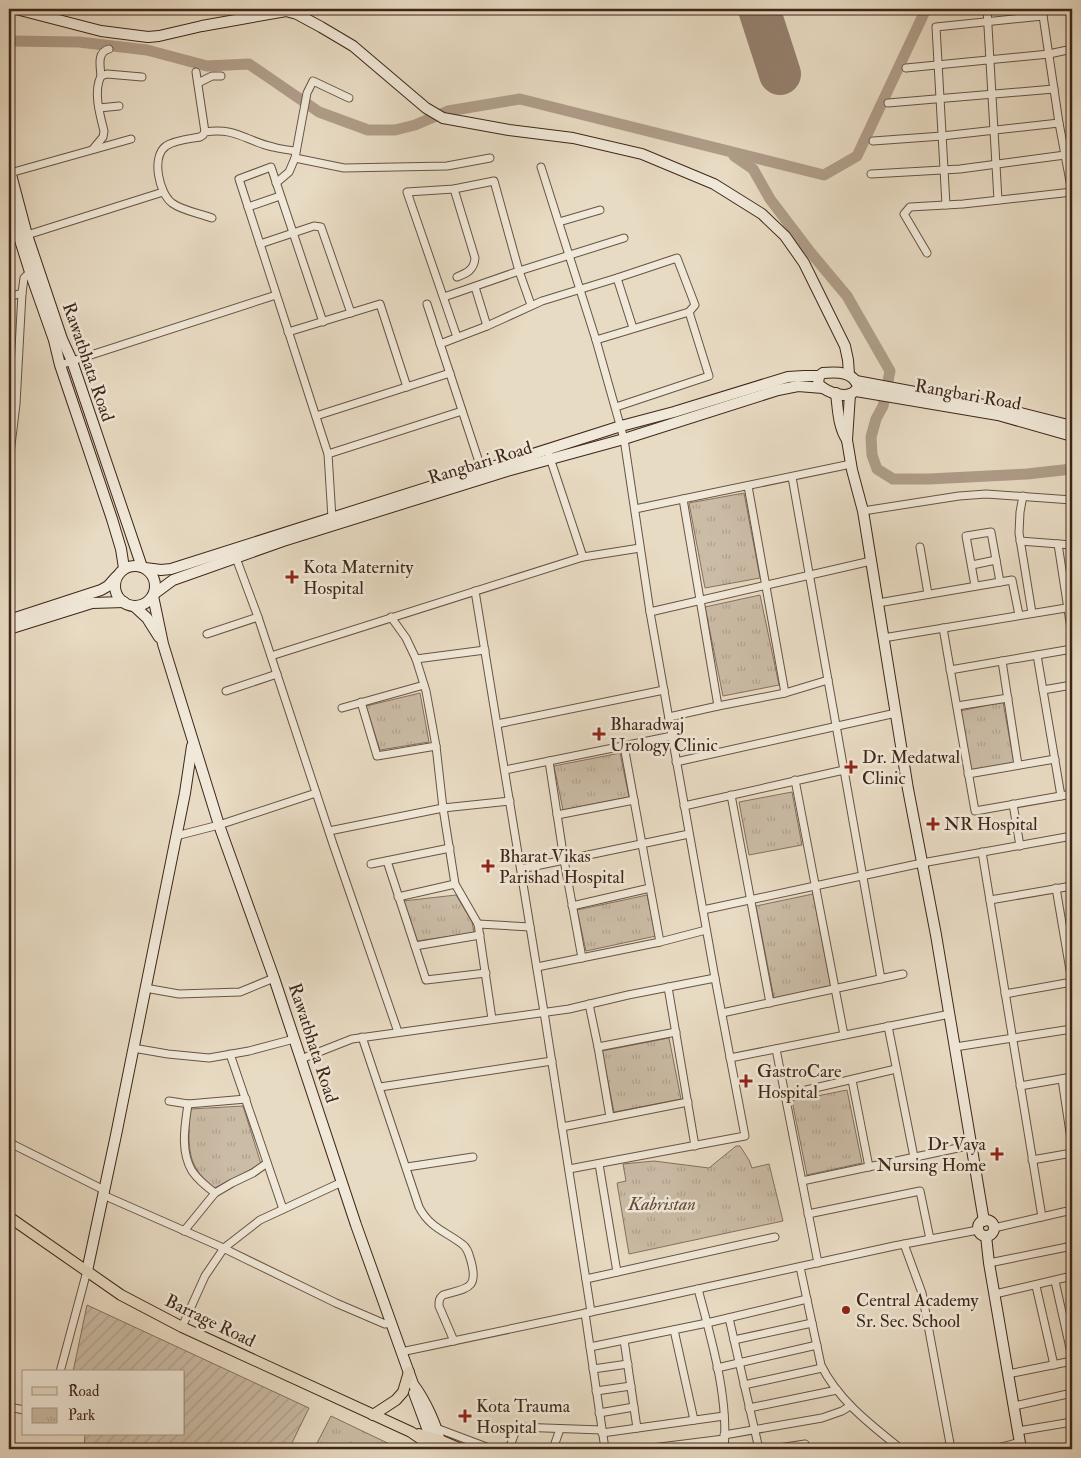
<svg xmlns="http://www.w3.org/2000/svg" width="1081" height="1458" font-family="'IM FELL Double Pica',serif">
  <defs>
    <pattern id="park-tufts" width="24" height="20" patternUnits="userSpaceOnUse" patternTransform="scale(1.25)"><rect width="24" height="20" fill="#cbbca6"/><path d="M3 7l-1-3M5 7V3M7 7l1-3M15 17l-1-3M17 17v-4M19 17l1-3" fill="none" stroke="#afa18e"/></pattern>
    <pattern id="garden-furrows" width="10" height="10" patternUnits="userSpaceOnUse" patternTransform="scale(1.25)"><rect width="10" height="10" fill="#cbbca6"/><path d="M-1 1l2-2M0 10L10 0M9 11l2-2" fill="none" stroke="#afa18e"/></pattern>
  </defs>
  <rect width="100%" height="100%" fill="#e8dbc3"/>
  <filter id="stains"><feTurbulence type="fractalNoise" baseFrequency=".004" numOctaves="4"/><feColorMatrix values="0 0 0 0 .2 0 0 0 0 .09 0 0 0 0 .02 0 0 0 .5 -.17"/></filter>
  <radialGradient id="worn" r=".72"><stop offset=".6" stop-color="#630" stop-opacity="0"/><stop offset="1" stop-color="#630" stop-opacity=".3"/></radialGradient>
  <g fill="url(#park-tufts)" stroke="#85715f">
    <polygon points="744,493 760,578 705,588 689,503"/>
    <polygon points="760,595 779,685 723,696 705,607"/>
    <polygon points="420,693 429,742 380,750 366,706"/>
    <polygon points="1003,702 1014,763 971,771 960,711"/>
    <polygon points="620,753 629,797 563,810 554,766"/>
    <polygon points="792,792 802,845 749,855 739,802"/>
    <polygon points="813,894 831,986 774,998 756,906"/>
    <polygon points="456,895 472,922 474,933 417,941 403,901"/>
    <polygon points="647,895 656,936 586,951 577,910"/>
    <polygon points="669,1038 681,1099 614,1112 602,1051"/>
    <polygon points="847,1090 862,1163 807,1175 792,1101"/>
    <path d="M243 1106 261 1164 213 1189C194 1169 189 1161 189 1133 189 1125 189 1117 191 1109Z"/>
    <polygon points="736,1146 740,1146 749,1160 752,1168 769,1164 783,1221 629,1254 617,1183 626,1181 623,1164 654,1161 709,1168"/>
    <polygon points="331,1416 400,1449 314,1449"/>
  </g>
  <polygon fill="url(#garden-furrows)" stroke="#85715f" points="87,1305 309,1408 289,1449 84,1449 85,1434 184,1434 184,1372 73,1372"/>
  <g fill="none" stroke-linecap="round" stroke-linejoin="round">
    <g stroke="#af9d89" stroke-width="11">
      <polyline points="9,41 79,42 147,50 207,66 249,64 319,112 368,130 395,130 415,125 448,111 520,99 824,175 857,156 926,9"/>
      <polyline points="734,156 753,169 770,199 811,253 847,296 890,371 883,406 876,419 871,437 872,455 877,469 893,479 929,479 1027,474 1072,469"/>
    </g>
    <polyline stroke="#94806e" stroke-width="42" points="759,9 780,74"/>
    <g stroke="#695343" stroke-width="9">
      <g id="street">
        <polyline points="987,9 998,200"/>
        <polyline points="1042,9 1059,123 1072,192"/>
        <polyline points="906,68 1049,54 1072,49"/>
        <polyline points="196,72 205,132"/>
        <path d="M101 76C100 65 97 52 109 49"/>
        <polyline points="198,83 212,76 221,76"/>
        <polyline points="888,103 1054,89"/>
        <polyline points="99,108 119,106"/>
        <polyline points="873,141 942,136 1059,123"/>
        <path d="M93 149 103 137 104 131C100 115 93 92 101 76L107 74 142 77"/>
        <polyline points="295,158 344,168 447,166 490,158"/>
        <polyline points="541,167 596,340 624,439 650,612 715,978 745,1136 569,1169"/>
        <polyline points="10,173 131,139"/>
        <polyline points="871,174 960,169 1065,155"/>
        <polyline points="276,183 289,172 295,158 307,93 313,81 349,98"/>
        <path d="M454 189 475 258C474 270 467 273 457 277"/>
        <polyline points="946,205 936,27 1043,16"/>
        <polyline points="248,207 280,196"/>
        <path d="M212 218C199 213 183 211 172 203 159 193 151 157 166 146 175 140 189 139 200 137L203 135 205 132C235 127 246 141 273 147 280 149 288 150 296 151"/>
        <polyline points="559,222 600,210"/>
        <polyline points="27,235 163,192"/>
        <polyline points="260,244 314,226 321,227 351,313"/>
        <polyline points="927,253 904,214 910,207 963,204 1072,192"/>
        <polyline points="617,278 633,328"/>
        <polyline points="475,287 487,326"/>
        <polyline points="9,297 22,293"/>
        <polyline points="444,297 519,271 624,238"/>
        <polyline points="427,304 482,471"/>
        <polyline points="323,322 271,167 239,179 328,454 332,518"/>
        <polyline points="288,332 380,304 407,387"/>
        <polyline points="457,337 407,192 454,189 494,181 519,271 531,305"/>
        <polyline points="440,344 487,326 542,301 617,278 677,258 695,305 689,312 596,340"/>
        <polyline points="60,365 276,295"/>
        <polyline points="616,407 709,376 689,312"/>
        <polyline points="316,416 450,373"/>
        <polyline points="328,454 462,411"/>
        <polyline points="549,455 583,557"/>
        <polyline points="9,462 16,404 22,293 24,278 31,271"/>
        <polyline points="792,477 881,979"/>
        <polyline points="748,486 785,693"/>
        <polyline points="1023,496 1020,512 1019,533 1032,613"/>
        <polyline points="683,499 718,706"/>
        <polyline points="635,509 851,464"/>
        <polyline points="863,511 959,496 986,494 1072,500"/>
        <polyline points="1020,541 1072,545"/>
        <polyline points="1058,544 1072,635"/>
        <polyline points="920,547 928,594"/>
        <polyline points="236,558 258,617 334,847 398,1032"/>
        <polyline points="972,565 996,560"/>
        <polyline points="975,586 966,536 991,532 1000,582"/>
        <polyline points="475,591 544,1012 591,1312"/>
        <polyline points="878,603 1012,580 1019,615"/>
        <polyline points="650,612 871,561"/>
        <polyline points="391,617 406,638 416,659 426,691 436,746 443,808 455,884 478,924 492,1019"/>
        <polyline points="943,628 975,811 1072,794"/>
        <polyline points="207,634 258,617"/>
        <polyline points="883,638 1072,607"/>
        <polyline points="1037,655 1061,796"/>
        <polyline points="271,656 583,557 640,548"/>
        <polyline points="416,659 485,650"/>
        <polyline points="1002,661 1018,765"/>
        <polyline points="950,670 1072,649"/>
        <polyline points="1043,690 1072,685"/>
        <polyline points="226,691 277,674"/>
        <polyline points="361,702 377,756 436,746"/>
        <polyline points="957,706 1008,698"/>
        <polyline points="342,708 424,685"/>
        <polyline points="669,717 718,706 785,693 828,680"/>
        <polyline points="497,724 664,690"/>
        <polyline points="624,746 660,942"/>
        <polyline points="549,761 564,860 582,958"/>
        <polyline points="676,762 896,713"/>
        <polyline points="505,770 672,736"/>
        <polyline points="968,774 1055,759"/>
        <polyline points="795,780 844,1035"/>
        <polyline points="731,795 770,1003"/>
        <polyline points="1013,804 1020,846"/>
        <polyline points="684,806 844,770"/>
        <polyline points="557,815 634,800"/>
        <polyline points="329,831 443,808 510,801"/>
        <polyline points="176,836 219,825 316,793"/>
        <polyline points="982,852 1042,1217"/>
        <polyline points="387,861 426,980 486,973"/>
        <polyline points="371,864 450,848"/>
        <polyline points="521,869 689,834"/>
        <polyline points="1056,888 1072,982"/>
        <polyline points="398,897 455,884"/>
        <polyline points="990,900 1072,886"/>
        <polyline points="572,906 650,888"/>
        <polyline points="703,910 922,863 1072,836"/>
        <polyline points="478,924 530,927"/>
        <polyline points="415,946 480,935"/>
        <polyline points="537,967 660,942 706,930"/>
        <polyline points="668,987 695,1146"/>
        <polyline points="145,988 179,994 240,992 274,978"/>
        <polyline points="1005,994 1072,982"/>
        <polyline points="589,1004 598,1047"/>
        <polyline points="722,1013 903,974"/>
        <polyline points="888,1026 914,1157"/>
        <path d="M362 1037 419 1207C430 1228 445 1231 462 1244 468 1248 469 1255 471 1261 479 1290 466 1288 443 1295 439 1298 439 1301 439 1306L454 1341"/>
        <polyline points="955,1047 1072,1029"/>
        <polyline points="133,1048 168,1054 209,1058 249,1051 294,1039"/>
        <polyline points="776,1049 818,1263"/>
        <polyline points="230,1054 283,1209"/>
        <polyline points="730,1058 950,1014"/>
        <polyline points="301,1059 352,1039 569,1009 628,995 715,978"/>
        <polyline points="1062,1079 1072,1146"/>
        <polyline points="852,1080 869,1167"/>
        <polyline points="1020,1086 1072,1077"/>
        <polyline points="380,1087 552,1061"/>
        <polyline points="785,1095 896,1069"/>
        <polyline points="169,1101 188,1104 246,1099"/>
        <path d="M188 1104C185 1125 180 1151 192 1171 198 1180 207 1187 215 1193"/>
        <polyline points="610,1117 598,1047 676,1032"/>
        <polyline points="562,1127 688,1102"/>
        <polyline points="10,1143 104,1190"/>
        <polyline points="1032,1160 1072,1153"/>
        <polyline points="599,1164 617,1272"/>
        <polyline points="407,1167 473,1157"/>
        <polyline points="802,1181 972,1145"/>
        <polyline points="103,1195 219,1246 336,1303 385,1324 390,1323"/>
        <polyline points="808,1214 920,1191 930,1239"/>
        <polyline points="994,1228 1072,1210"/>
        <polyline points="184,1231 215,1193 232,1183 253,1173 267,1163"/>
        <polyline points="904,1244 922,1293 951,1449"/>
        <polyline points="989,1263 1072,1246"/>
        <path d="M800 1267 821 1365C838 1400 871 1425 901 1449"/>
        <polyline points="586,1279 775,1237"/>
        <polyline points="1055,1281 1072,1357"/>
        <polyline points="1036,1286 1054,1365"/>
        <path d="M698 1289C711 1338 729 1398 724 1449"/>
        <polyline points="995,1294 1072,1276"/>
        <polyline points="585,1313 605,1449"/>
        <polyline points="729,1318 759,1449"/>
        <polyline points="182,1327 205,1276 224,1248 260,1220 342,1182"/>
        <polyline points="674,1330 694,1420"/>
        <polyline points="624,1340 637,1428"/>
        <polyline points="734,1340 812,1323"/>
        <polyline points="590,1347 707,1323 807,1299"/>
        <polyline points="401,1352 643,1301 894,1246 978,1230"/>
        <polyline points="717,1368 817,1345"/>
        <polyline points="593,1369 628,1364"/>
        <polyline points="60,1372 87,1271"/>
        <polyline points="1008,1374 1072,1361"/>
        <polyline points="744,1385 822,1368"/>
        <polyline points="596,1391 631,1386"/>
        <polyline points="1014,1406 1072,1393"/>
        <polyline points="9,1407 24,1410"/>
        <polyline points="749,1408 837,1390"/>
        <polyline points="599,1413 634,1407"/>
        <polyline points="436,1428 492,1449"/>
        <polyline points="1018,1431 1072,1422"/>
        <polyline points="602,1433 724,1416"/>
        <polyline points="724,1435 822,1418 842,1411 850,1406"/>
        <polyline points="509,1449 517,1427 602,1430"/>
        <polyline points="553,1449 560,1429"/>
        <polyline points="644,1449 724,1439"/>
        <polyline points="772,1449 805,1444 804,1449"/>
        <polyline points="994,1449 1020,1442"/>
      </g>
    </g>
    <g stroke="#3f2618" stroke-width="12">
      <g id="secondary">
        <polyline points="16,9 101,31 148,37 159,36 202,26 286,11 297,14 321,27 353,46 426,108 443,118 509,130 573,138 642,154 714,184 762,214 785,236 804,263 845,346 848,360 849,374"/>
        <polyline points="9,167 27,235 62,339 72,361 142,567"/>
        <polyline points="9,205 30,272 54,340 60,365 112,519 121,549 124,568"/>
        <path d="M823 373C837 372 854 371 858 387 850 402 828 393 818 384L819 376Z"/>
        <polyline points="856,381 1000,408 1072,426"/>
        <polyline points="856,391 998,415 1072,436"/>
        <path d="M836 393C838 409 838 426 847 440"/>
        <polyline points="850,394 847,440 852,470 863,511 908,789 936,935 984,1221"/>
        <circle cx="135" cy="586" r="20"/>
        <polyline points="145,568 161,570 171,569 621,426 674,412 788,377 804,376 819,376"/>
        <polyline points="154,594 173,580 283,541 507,471 624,439 778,390 798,386 823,388"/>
        <path d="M153 596 163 644 219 825 274 978 356 1225 413 1384C425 1400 438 1427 441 1447"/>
        <polyline points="134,606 147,618 159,637"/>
        <polyline points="9,620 101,590 108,586 116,577"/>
        <polyline points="9,629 92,603 124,602"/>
        <circle cx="986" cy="1228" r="8"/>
        <polyline points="986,1236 989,1263 1021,1449"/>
        <polyline points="87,1271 116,1135 185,793 192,746"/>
        <polyline points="414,1393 430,1436 430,1443"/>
      </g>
    </g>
    <g stroke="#3f2618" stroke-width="12">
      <g id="primary">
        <polyline points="9,1217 121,1295 182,1327 411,1432 430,1445 442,1449"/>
        <polyline points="373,1415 396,1400 403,1392 409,1372"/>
        <polyline points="419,1434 440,1440 461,1449"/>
      </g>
    </g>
    <use href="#street" stroke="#f0e8d8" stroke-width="7"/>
    <use href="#secondary" stroke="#f0e8d8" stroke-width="10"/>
    <use href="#primary" stroke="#e8dbc3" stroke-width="10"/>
  </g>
  <g fill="#8f2418" stroke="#f0e8d8" stroke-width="2">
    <path d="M289.5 569.5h5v5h5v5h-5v5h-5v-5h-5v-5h5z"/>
    <path d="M596.5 726.5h5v5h5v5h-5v5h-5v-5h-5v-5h5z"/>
    <path d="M848.5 759.5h5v5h5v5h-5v5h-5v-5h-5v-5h5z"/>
    <path d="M930.5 816.5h5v5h5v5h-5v5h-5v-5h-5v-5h5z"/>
    <path d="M485.5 858.5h5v5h5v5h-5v5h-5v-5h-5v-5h5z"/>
    <path d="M743.5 1073.5h5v5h5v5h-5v5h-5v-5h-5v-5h5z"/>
    <path d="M994.5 1146.5h5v5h5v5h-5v5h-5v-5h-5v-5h5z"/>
    <circle cx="846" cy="1310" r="5"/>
    <path d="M462.5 1408.5h5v5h5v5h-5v5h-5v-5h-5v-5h5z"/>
  </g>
  <g text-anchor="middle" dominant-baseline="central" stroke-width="5" stroke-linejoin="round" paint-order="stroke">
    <g font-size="18" fill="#3f2618" stroke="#f0e8d8">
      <text transform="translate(88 362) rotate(71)">Rawatbhata Road</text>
      <text transform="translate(968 395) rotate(10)">Rangbari Road</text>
      <text transform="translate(480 463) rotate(-17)">Rangbari Road</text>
      <text transform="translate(313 1043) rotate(72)">Rawatbhata Road</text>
      <text transform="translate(210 1321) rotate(26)">Barrage Road</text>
    </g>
    <g font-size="18" fill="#3f2618" stroke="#f0e8d8" text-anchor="start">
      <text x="303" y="567">Kota Maternity<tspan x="303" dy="21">Hospital</tspan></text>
      <text x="610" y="724">Bharadwaj<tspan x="610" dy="21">Urology Clinic</tspan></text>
      <text x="862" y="757">Dr. Medatwal<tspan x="862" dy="21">Clinic</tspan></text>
      <text x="944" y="824">NR Hospital</text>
      <text x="499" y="856">Bharat Vikas<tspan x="499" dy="21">Parishad Hospital</tspan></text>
      <text x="757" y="1071">GastroCare<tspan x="757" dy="21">Hospital</tspan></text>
      <text x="986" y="1144" text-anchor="end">Dr Vaya<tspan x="986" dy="21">Nursing Home</tspan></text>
      <text x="856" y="1300">Central Academy<tspan x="856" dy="21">Sr. Sec. School</tspan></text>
      <text x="476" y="1406">Kota Trauma<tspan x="476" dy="21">Hospital</tspan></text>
    </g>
    <g font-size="18" font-style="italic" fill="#624c3c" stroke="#f0e8d8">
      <text x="662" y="1204">Kabristan</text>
    </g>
  </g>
  <rect width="1081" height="1458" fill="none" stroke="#e8dbc3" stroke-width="30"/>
  <rect x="10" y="10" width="1061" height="1438" fill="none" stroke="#3f2618" stroke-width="2.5"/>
  <rect x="15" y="15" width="1051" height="1428" fill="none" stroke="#3f2618"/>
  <rect x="22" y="1370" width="162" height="65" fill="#f0e8d8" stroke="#a99a8b"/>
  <rect x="32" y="1387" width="25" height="8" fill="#e8dbc3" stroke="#a99a8b"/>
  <text x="68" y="1396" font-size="15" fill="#3f2618">Road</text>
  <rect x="32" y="1408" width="25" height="15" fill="url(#park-tufts)" stroke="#a99a8b"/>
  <text x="68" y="1420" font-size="15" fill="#3f2618">Park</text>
  <rect width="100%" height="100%" filter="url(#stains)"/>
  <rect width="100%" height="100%" fill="url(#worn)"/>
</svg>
